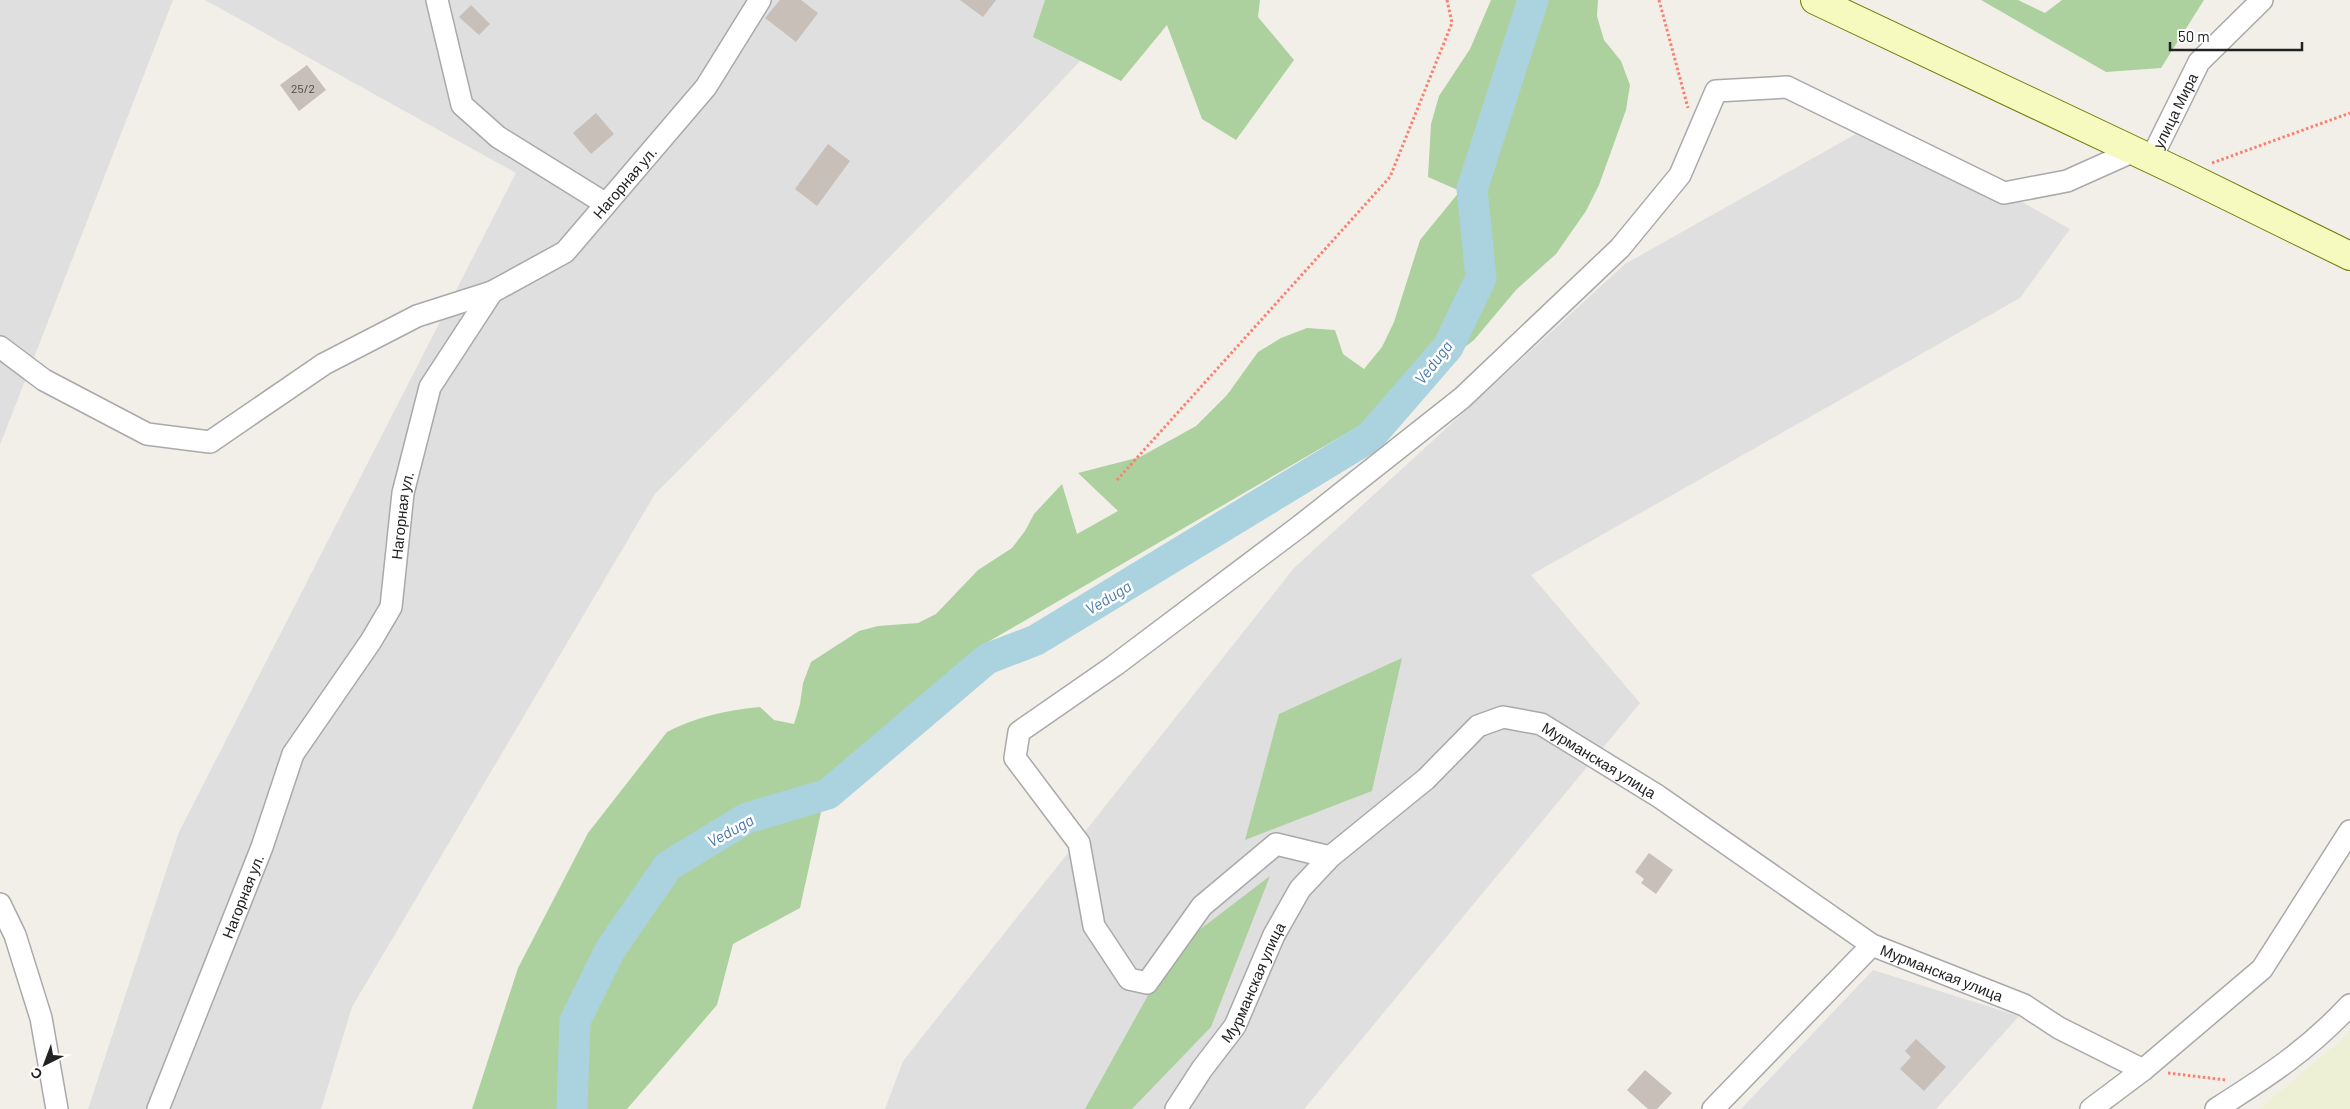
<svg xmlns="http://www.w3.org/2000/svg" width="2350" height="1109" font-family="Barlow,sans-serif">
  <rect width="100%" height="100%" fill="#f2efe9"/>
  <g fill="#e0dfdf">
    <polygon points="0,0 173,0 0,445"/>
    <polygon points="205,0 1138,0 1012,133 655,494 352,1007 321,1109 88,1109 179,832 516,173"/>
    <polygon points="1879,121 2070,229 2020,298 1531,575 1640,703 1304,1109 885,1109 903,1061 1294,568 1625,264"/>
    <polygon points="1873,970 2019,1016 1936,1109 1741,1109"/>
  </g>
  <polygon fill="#eef0d5" points="2350,1030 2350,1109 2259,1109 2342,1039"/>
  <g fill="#add19e">
    <polygon points="1045,0 1260,0 1258,17 1294,60 1236,140 1202,119 1167,25 1121,81 1033,37"/>
    <path d="M1491 0H1598L1597 16 1604 40 1621 61 1630 85 1626 110 1599 185 1586 211 1556 254 1516 290 1474 340 1366 422 981 646 829 776 800 908 733 944 717 1005 627 1109H472L518 968 588 833 667 732C695 717 728 710 760 707L774 720 794 724 800 704 803 683 811 662 859 631 878 626 918 623 936 614 978 570 1012 548 1025 531 1034 514 1062 484 1077 534 1118 511 1078 473 1140 457 1196 426 1227 395 1258 352 1281 338 1307 328 1335 330 1343 354 1364 369 1382 347 1394 322 1420 240 1460 191 1428 177 1431 124 1439 96 1470 49Z"/>
    <polygon points="1981,0 2018,0 2045,13 2062,0 2204,0 2161,68 2106,72"/>
    <polygon points="1402,658 1372,791 1245,840 1279,714"/>
    <polygon points="1270,876 1211,1027 1132,1109 1085,1109 1173,950"/>
  </g>
  <g fill="none" stroke-linecap="round" stroke-linejoin="round">
    <polyline stroke="#aad3df" stroke-width="31" points="572,1109 575,1021 610,950 668,866 747,818 828,794 987,659 1036,640 1370,437 1448,347 1481,278 1472,189 1533,0"/>
  </g>
  <g fill="#c7bfb8">
    <polygon points="780,0 801,0 818,13 796,42 765,18"/>
    <polygon points="960,0 996,0 983,17"/>
    <polygon points="471,5 490,24 479,35 459,17"/>
    <polygon points="307,65 326,90 299,111 280,85"/>
    <polygon points="596,113 614,134 591,154 573,133"/>
    <polygon points="828,144 850,161 817,206 795,189"/>
    <polygon points="1649,853 1673,870 1656,894 1641,883 1644,879 1635,872"/>
    <polygon points="1916,1039 1946,1067 1924,1091 1900,1069 1911,1057 1905,1051"/>
    <polygon points="1645,1070 1672,1093 1657,1109 1648,1109 1627,1090"/>
  </g>
  <g fill="none" stroke-linecap="round" stroke-linejoin="round">
    <g stroke="#a9a9a9" stroke-width="24">
      <g id="minor">
        <polyline points="437,0 462,105 498,137 606,204"/>
        <path id="s1" d="M2151 159 2199 62 2262 0"/>
        <polyline points="0,347 44,380 147,434 210,442 324,364 417,316 492,292"/>
        <polyline points="1330,857 1276,844 1202,906 1147,983 1129,979 1094,926 1079,843 1015,758 1019,732 1114,666 1300,526 1462,398 1620,248 1680,175 1716,91 1787,87 2004,193 2067,181 2134,151"/>
        <polyline points="0,904 15,935 41,1018 57,1109"/>
        <path id="s2" d="M158 1109 262 847 293 754 371 641 391 607 403 493 430 387 492 292 565 252 706 87 760 0"/>
        <path id="s3" d="M1176 1109 1202 1069 1235 1026 1274 935 1300 889 1330 857 1426 779 1478 726 1503 717 1541 724 1658 796 1872 945 2024 1005 2059 1028 2143 1070"/>
        <polyline points="1713,1109 1872,945"/>
        <polyline points="2091,1109 2143,1070 2262,969 2350,831"/>
        <path d="M2216 1109C2268 1076 2308 1050 2350 1005"/>
      </g>
    </g>
    <g stroke="#707d05" stroke-width="30">
      <polyline id="secondary" points="1815,0 2183,174 2350,256"/>
    </g>
    <g stroke="#fa8072" stroke-width="3" stroke-dasharray="2.5 2.5" stroke-linecap="butt">
      <polyline points="1659,0 1688,108"/>
      <polyline points="2212,163 2350,113"/>
      <polyline points="1117,480 1390,177 1452,23 1447,0"/>
      <polyline points="2168,1073 2226,1080"/>
    </g>
    <use href="#minor" stroke="#fff" stroke-width="21"/>
    <use href="#secondary" stroke="#f7fabf" stroke-width="28"/>
  </g>
  <g text-anchor="middle" dominant-baseline="central" stroke-width="5" stroke-linejoin="round" paint-order="stroke">
    <g font-size="12" fill="#4b4948">
      <text x="303" y="88">25/2</text>
    </g>
    <g font-size="15" fill="#222" stroke="#fff">
      <text stroke="none"><textPath href="#s1" startOffset="54">улица Мира</textPath></text>
      <text stroke="none"><textPath href="#s2" startOffset="1069">Нагорная ул.</textPath></text>
      <text stroke="none"><textPath href="#s2" startOffset="649">Нагорная ул.</textPath></text>
      <text stroke="none"><textPath href="#s3" startOffset="629">Мурманская улица</textPath></text>
      <text stroke="none"><textPath href="#s2" startOffset="229">Нагорная ул.</textPath></text>
      <text stroke="none"><textPath href="#s3" startOffset="1034">Мурманская улица</textPath></text>
      <text stroke="none"><textPath href="#s3" startOffset="149">Мурманская улица</textPath></text>
    </g>
    <g font-size="16" font-style="italic" fill="#4a7aab" stroke="#fff">
      <text transform="translate(1433 362) rotate(-52)">Veduga</text>
      <text transform="translate(1108 597) rotate(-31)">Veduga</text>
      <text transform="translate(730 830) rotate(-29)">Veduga</text>
    </g>
  </g>
  <g transform="translate(45 1064) rotate(222)" stroke="#ffffff" stroke-width="4" paint-order="stroke">
  <path d="M0-4L9 19L0 12L-9 19Z" fill="#222222"/>
  <text y="-8" font-size="14" font-weight="bold" text-anchor="middle" fill="#222222">С</text>
  </g>
  <path d="M2170 42v8h132v-8" fill="none" stroke="#222222" stroke-width="2.5"/>
  <text x="2178" y="42" font-size="15" fill="#222222" stroke="#ffffff" stroke-width="4" paint-order="stroke">50 m</text>
</svg>
